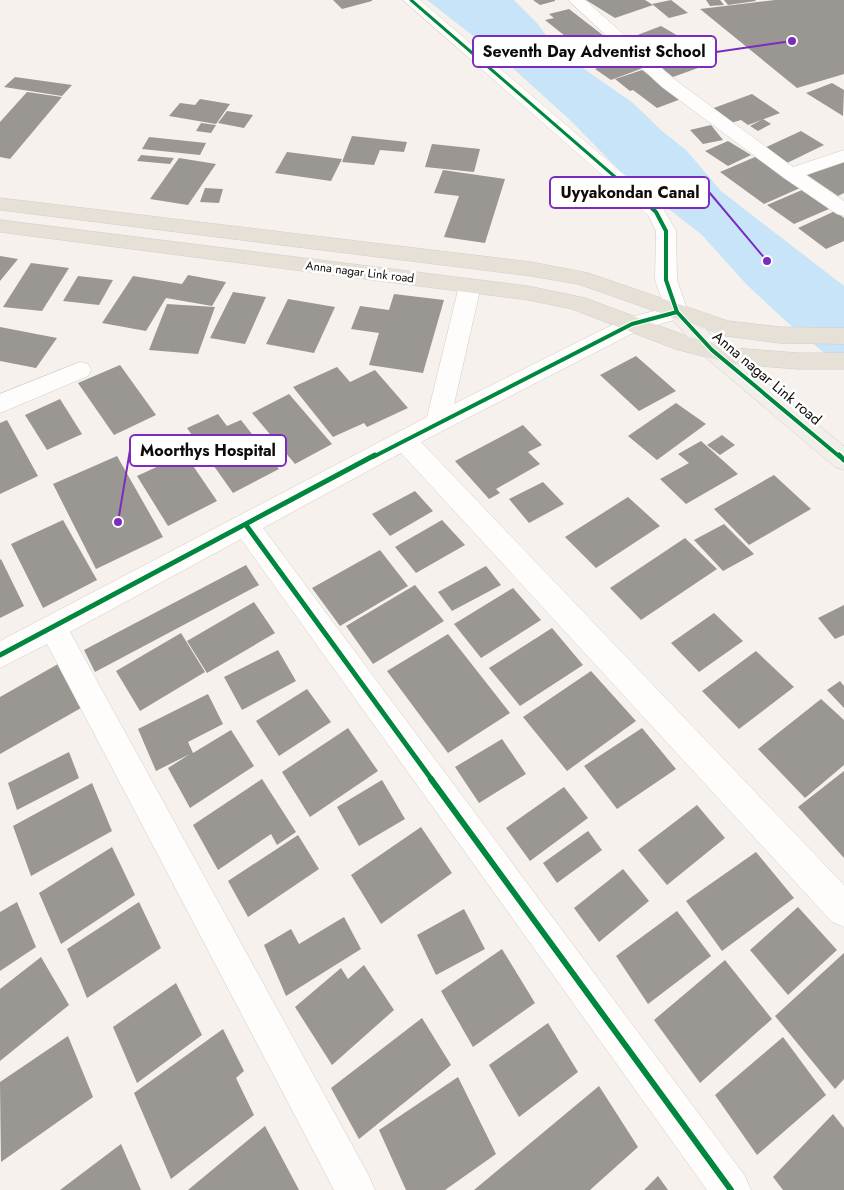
<svg xmlns="http://www.w3.org/2000/svg" width="844" height="1190" font-family="Jost,sans-serif">
  <rect width="100%" height="100%" fill="#f6f1ec"/>
  <polygon fill="#c7e4f9" points="427,0 514,0 537,23 557,50 633,103 662,131 687,151 721,191 844,286 844,369 788,323 747,285 702,235 619,170 570,120 504,60"/>
  <g fill="#9a9692">
    <polygon points="333,0 372,0 372,1 342,9"/>
    <polygon points="533,0 555,0 555,1 540,5"/>
    <polygon points="586,0 645,0 653,5 615,18"/>
    <polygon points="671,0 688,13 669,18 652,4"/>
    <polygon points="706,0 720,0 724,5 710,6"/>
    <polygon points="724,0 755,0 756,1 728,5"/>
    <polygon points="775,0 844,0 844,74 797,88 700,9"/>
    <polygon points="569,9 626,53 590,63 564,41 570,40 545,20 554,18 549,14"/>
    <polygon points="661,26 680,37 653,48 685,37 706,50 664,65 627,39"/>
    <polygon points="695,55 709,64 673,77 660,67"/>
    <polygon points="626,57 643,68 611,80 595,69"/>
    <polygon points="642,70 681,99 657,108 633,90 630,91 615,79"/>
    <polygon points="15,77 72,85 62,96 4,87"/>
    <polygon points="832,83 844,90 843,116 806,93"/>
    <polygon points="27,92 62,97 10,159 0,157 0,122"/>
    <polygon points="752,94 780,113 748,125 741,120 731,123 711,109"/>
    <polygon points="200,99 230,104 216,124 169,116 180,103 195,105"/>
    <polygon points="227,111 253,115 244,128 218,123"/>
    <polygon points="763,119 771,124 758,131 750,126"/>
    <polygon points="201,123 216,125 211,133 196,131"/>
    <polygon points="711,125 723,140 703,144 690,130"/>
    <polygon points="801,131 824,145 785,164 762,149"/>
    <polygon points="352,136 407,142 404,152 380,150 374,165 342,162"/>
    <polygon points="149,137 206,143 200,155 142,149"/>
    <polygon points="728,141 751,155 728,166 705,151"/>
    <polygon points="432,144 480,149 474,172 425,167"/>
    <polygon points="287,152 342,159 331,181 275,173"/>
    <polygon points="141,155 174,158 170,164 137,161"/>
    <polygon points="755,157 800,188 764,204 720,172"/>
    <polygon points="179,158 216,164 188,205 150,199"/>
    <polygon points="844,159 844,193 838,196 807,175"/>
    <polygon points="443,170 505,179 485,243 444,237 459,196 434,193"/>
    <polygon points="205,188 223,189 219,203 200,202"/>
    <polygon points="802,190 829,209 794,224 767,205"/>
    <polygon points="835,211 844,218 844,241 826,249 798,228"/>
    <polygon points="0,256 18,259 0,281"/>
    <polygon points="31,263 69,268 42,311 3,307"/>
    <polygon points="188,275 226,282 212,306 166,298 146,331 102,323 133,276 182,284"/>
    <polygon points="78,276 113,280 99,305 63,301"/>
    <polygon points="233,292 266,297 245,344 210,338"/>
    <polygon points="394,294 444,300 423,373 369,365 379,333 351,329 360,306 389,310"/>
    <polygon points="288,299 335,307 314,353 266,344"/>
    <polygon points="167,304 215,307 198,354 149,350"/>
    <polygon points="0,327 57,338 36,368 0,361"/>
    <polygon points="636,356 676,391 639,411 600,375"/>
    <polygon points="120,365 156,415 114,435 78,383"/>
    <polygon points="337,367 350,382 375,370 408,408 367,427 364,423 333,437 293,387"/>
    <polygon points="289,394 332,444 295,464 252,413"/>
    <polygon points="60,399 82,434 47,450 25,415"/>
    <polygon points="676,403 706,424 657,460 628,436"/>
    <polygon points="218,414 227,426 241,420 279,469 233,493 187,428"/>
    <polygon points="7,420 38,476 0,494 0,423"/>
    <polygon points="523,425 542,445 528,452 540,464 496,489 500,493 489,499 455,461"/>
    <polygon points="722,435 735,445 720,455 707,445"/>
    <polygon points="701,441 738,474 686,504 660,479 689,463 678,454"/>
    <polygon points="185,454 217,501 168,526 137,476"/>
    <polygon points="117,456 163,537 96,569 53,484"/>
    <polygon points="774,475 811,509 749,545 714,509"/>
    <polygon points="543,482 564,504 529,523 509,499"/>
    <polygon points="415,491 433,511 390,536 372,514"/>
    <polygon points="628,497 660,526 596,568 565,537"/>
    <polygon points="63,520 97,580 43,608 11,544"/>
    <polygon points="442,520 465,545 416,573 395,547"/>
    <polygon points="724,524 754,554 723,571 694,540"/>
    <polygon points="685,538 717,569 641,620 610,588"/>
    <polygon points="380,550 408,586 340,626 312,588"/>
    <polygon points="1,559 24,606 0,618 0,560"/>
    <polygon points="246,565 259,585 95,672 84,650"/>
    <polygon points="486,566 501,585 452,611 438,592"/>
    <polygon points="415,585 444,621 373,664 346,626"/>
    <polygon points="513,588 541,620 481,658 454,624"/>
    <polygon points="254,602 275,633 207,673 187,641"/>
    <polygon points="844,605 844,635 835,639 818,618"/>
    <polygon points="714,613 743,641 699,672 671,643"/>
    <polygon points="552,628 583,665 520,706 489,668"/>
    <polygon points="181,633 205,672 140,711 116,671"/>
    <polygon points="448,634 510,713 448,753 387,671"/>
    <polygon points="278,650 296,681 242,710 224,677"/>
    <polygon points="756,651 794,687 739,729 702,691"/>
    <polygon points="58,664 81,708 0,754 0,697"/>
    <polygon points="591,671 636,721 567,771 523,717"/>
    <polygon points="840,681 844,686 844,708 827,690"/>
    <polygon points="307,689 331,722 279,756 256,721"/>
    <polygon points="208,694 223,724 188,742 193,753 231,730 254,766 190,808 168,768 190,754 156,771 138,729"/>
    <polygon points="821,699 844,720 844,765 805,798 758,749"/>
    <polygon points="348,728 378,771 310,817 282,772"/>
    <polygon points="642,728 676,769 617,809 584,766"/>
    <polygon points="502,739 526,774 479,803 455,767"/>
    <polygon points="69,752 79,778 17,810 8,783"/>
    <polygon points="844,771 844,858 798,807"/>
    <polygon points="262,779 296,832 277,845 271,834 218,870 193,825"/>
    <polygon points="382,780 405,819 359,846 337,807"/>
    <polygon points="92,783 112,831 31,876 13,826"/>
    <polygon points="564,787 588,818 530,861 506,828"/>
    <polygon points="697,805 725,838 667,885 638,850"/>
    <polygon points="421,827 452,873 381,924 351,875"/>
    <polygon points="588,831 602,850 557,883 543,863"/>
    <polygon points="298,835 319,869 248,917 228,881"/>
    <polygon points="112,847 135,895 61,944 39,893"/>
    <polygon points="756,852 794,898 722,951 686,901"/>
    <polygon points="623,869 649,901 599,942 574,908"/>
    <polygon points="17,902 36,947 0,971 0,912"/>
    <polygon points="139,902 161,948 87,998 67,949"/>
    <polygon points="798,907 837,950 788,995 750,950"/>
    <polygon points="464,909 485,949 436,975 417,935"/>
    <polygon points="677,911 711,956 648,1004 616,956"/>
    <polygon points="344,917 361,949 286,996 264,945 291,929 299,944"/>
    <polygon points="502,949 535,1003 473,1047 441,991"/>
    <polygon points="844,953 844,1079 835,1089 775,1016"/>
    <polygon points="41,957 69,1005 0,1061 0,989"/>
    <polygon points="725,960 772,1019 700,1083 654,1020"/>
    <polygon points="364,965 394,1010 332,1065 295,1007 341,968 348,979"/>
    <polygon points="176,983 202,1035 137,1083 113,1027"/>
    <polygon points="422,1018 451,1065 359,1139 331,1088"/>
    <polygon points="548,1023 578,1072 519,1117 489,1065"/>
    <polygon points="223,1029 244,1071 236,1078 254,1115 171,1179 134,1093"/>
    <polygon points="68,1036 93,1097 1,1162 0,1082"/>
    <polygon points="783,1037 826,1095 757,1155 715,1095"/>
    <polygon points="458,1077 496,1154 445,1190 406,1190 379,1130"/>
    <polygon points="599,1086 638,1147 590,1190 474,1190"/>
    <polygon points="833,1114 844,1128 844,1190 783,1190 773,1177"/>
    <polygon points="265,1126 299,1190 188,1190"/>
    <polygon points="121,1144 141,1190 60,1190"/>
    <polygon points="658,1176 668,1190 644,1190"/>
  </g>
  <g fill="none" stroke-linecap="round" stroke-linejoin="round">
    <g stroke="#d0cdc9" stroke-width="1">
      <g id="street">
        <polygon points="403,0 420,0 663,208 676,231 677,280 688,312 685,317 639,330 421,442 844,885 844,927 832,922 401,453 263,528 745,1176 751,1190 707,1190 241,539 70,632 369,1176 375,1190 334,1190 47,644 0,668 0,641 427,417 459,286 463,281 470,279 477,281 481,286 454,404 624,319 665,308 655,280 656,231 648,215"/>
        <polygon points="568,0 585,0 674,79 793,167 844,150 844,162 806,175 844,201 844,216 837,214 784,178 662,87"/>
        <polygon points="80,362 88,364 91,370 88,376 0,413 0,394"/>
      </g>
    </g>
    <g stroke="#d0cdc9" stroke-width="1">
      <polygon id="secondary" points="677,305 685,307 720,344 844,446 844,470 835,467 704,356 666,312 669,307"/>
    </g>
    <g stroke="#d0cecb" stroke-width="1">
      <g id="primary">
        <polygon points="0,198 531,262 588,273 728,321 780,327 844,328 844,344 780,343 726,336 578,284 531,276 0,210"/>
        <polygon points="0,220 528,286 585,298 689,337 733,348 798,353 844,353 844,369 798,369 733,364 675,349 572,309 528,300 0,232"/>
      </g>
    </g>
    <use href="#street" fill="#fefdfc" fill-rule="evenodd"/>
    <use href="#secondary" fill="#f2eee9" fill-rule="evenodd"/>
    <use href="#primary" fill="#e6e0d7" fill-rule="evenodd"/>
    <g stroke="#fff" stroke-width="5">
      <polyline id="cycleway-far3" points="411,0 644,202"/>
    </g>
    <g stroke="#fff" stroke-width="6">
      <g id="cycleway-far2">
        <polyline points="643,200 656,212 666,231 666,280 677,312 712,350 840,457"/>
        <polyline points="373,457 632,324 677,312"/>
      </g>
    </g>
    <g stroke="#fff" stroke-width="8">
      <g id="cycleway-far1">
        <polyline points="839,455 844,460"/>
        <polyline points="246,525 432,780"/>
        <polyline points="0,655 375,455"/>
      </g>
    </g>
    <g stroke="#fff" stroke-width="9">
      <polyline id="cycleway" points="431,779 731,1190"/>
    </g>
    <use href="#cycleway-far3" stroke="#00873e" stroke-width="3"/>
    <use href="#cycleway-far2" stroke="#00873e" stroke-width="4"/>
    <use href="#cycleway-far1" stroke="#00873e" stroke-width="5"/>
    <use href="#cycleway" stroke="#00873e" stroke-width="6"/>
  </g>
  <g text-anchor="middle" dominant-baseline="central" stroke-width="5" stroke-linejoin="round" paint-order="stroke">
    <g font-size="12" fill="#0e0b09" stroke="#fff">
      <text transform="translate(360 272) rotate(7)">Anna nagar Link road</text>
    </g>
    <g font-size="15" fill="#0e0b09" stroke="#fff">
      <text transform="translate(767 378) rotate(40)">Anna nagar Link road</text>
    </g>
  </g>
  <path fill="none" stroke="#7b2cbf" stroke-width="2" d="M792 41L716 52M767 261L709 192M118 522L130 450"/>
  <g fill="#7b2cbf" stroke="#fff" stroke-width="2">
    <circle cx="792" cy="41" r="5"/>
    <circle cx="767" cy="261" r="5"/>
    <circle cx="118" cy="522" r="5"/>
  </g>
  <g fill="#fff" stroke="#7b2cbf" stroke-width="2">
    <rect x="473" y="36" width="243" height="31" rx="5"/>
    <rect x="550" y="177" width="159" height="31" rx="5"/>
    <rect x="130" y="435" width="156" height="31" rx="5"/>
  </g>
  <g font-size="16" text-anchor="middle" font-weight="bold" fill="#0e0b09">
    <text x="594" y="57">Seventh Day Adventist School</text>
    <text x="630" y="198">Uyyakondan Canal</text>
    <text x="208" y="456">Moorthys Hospital</text>
  </g>
</svg>
